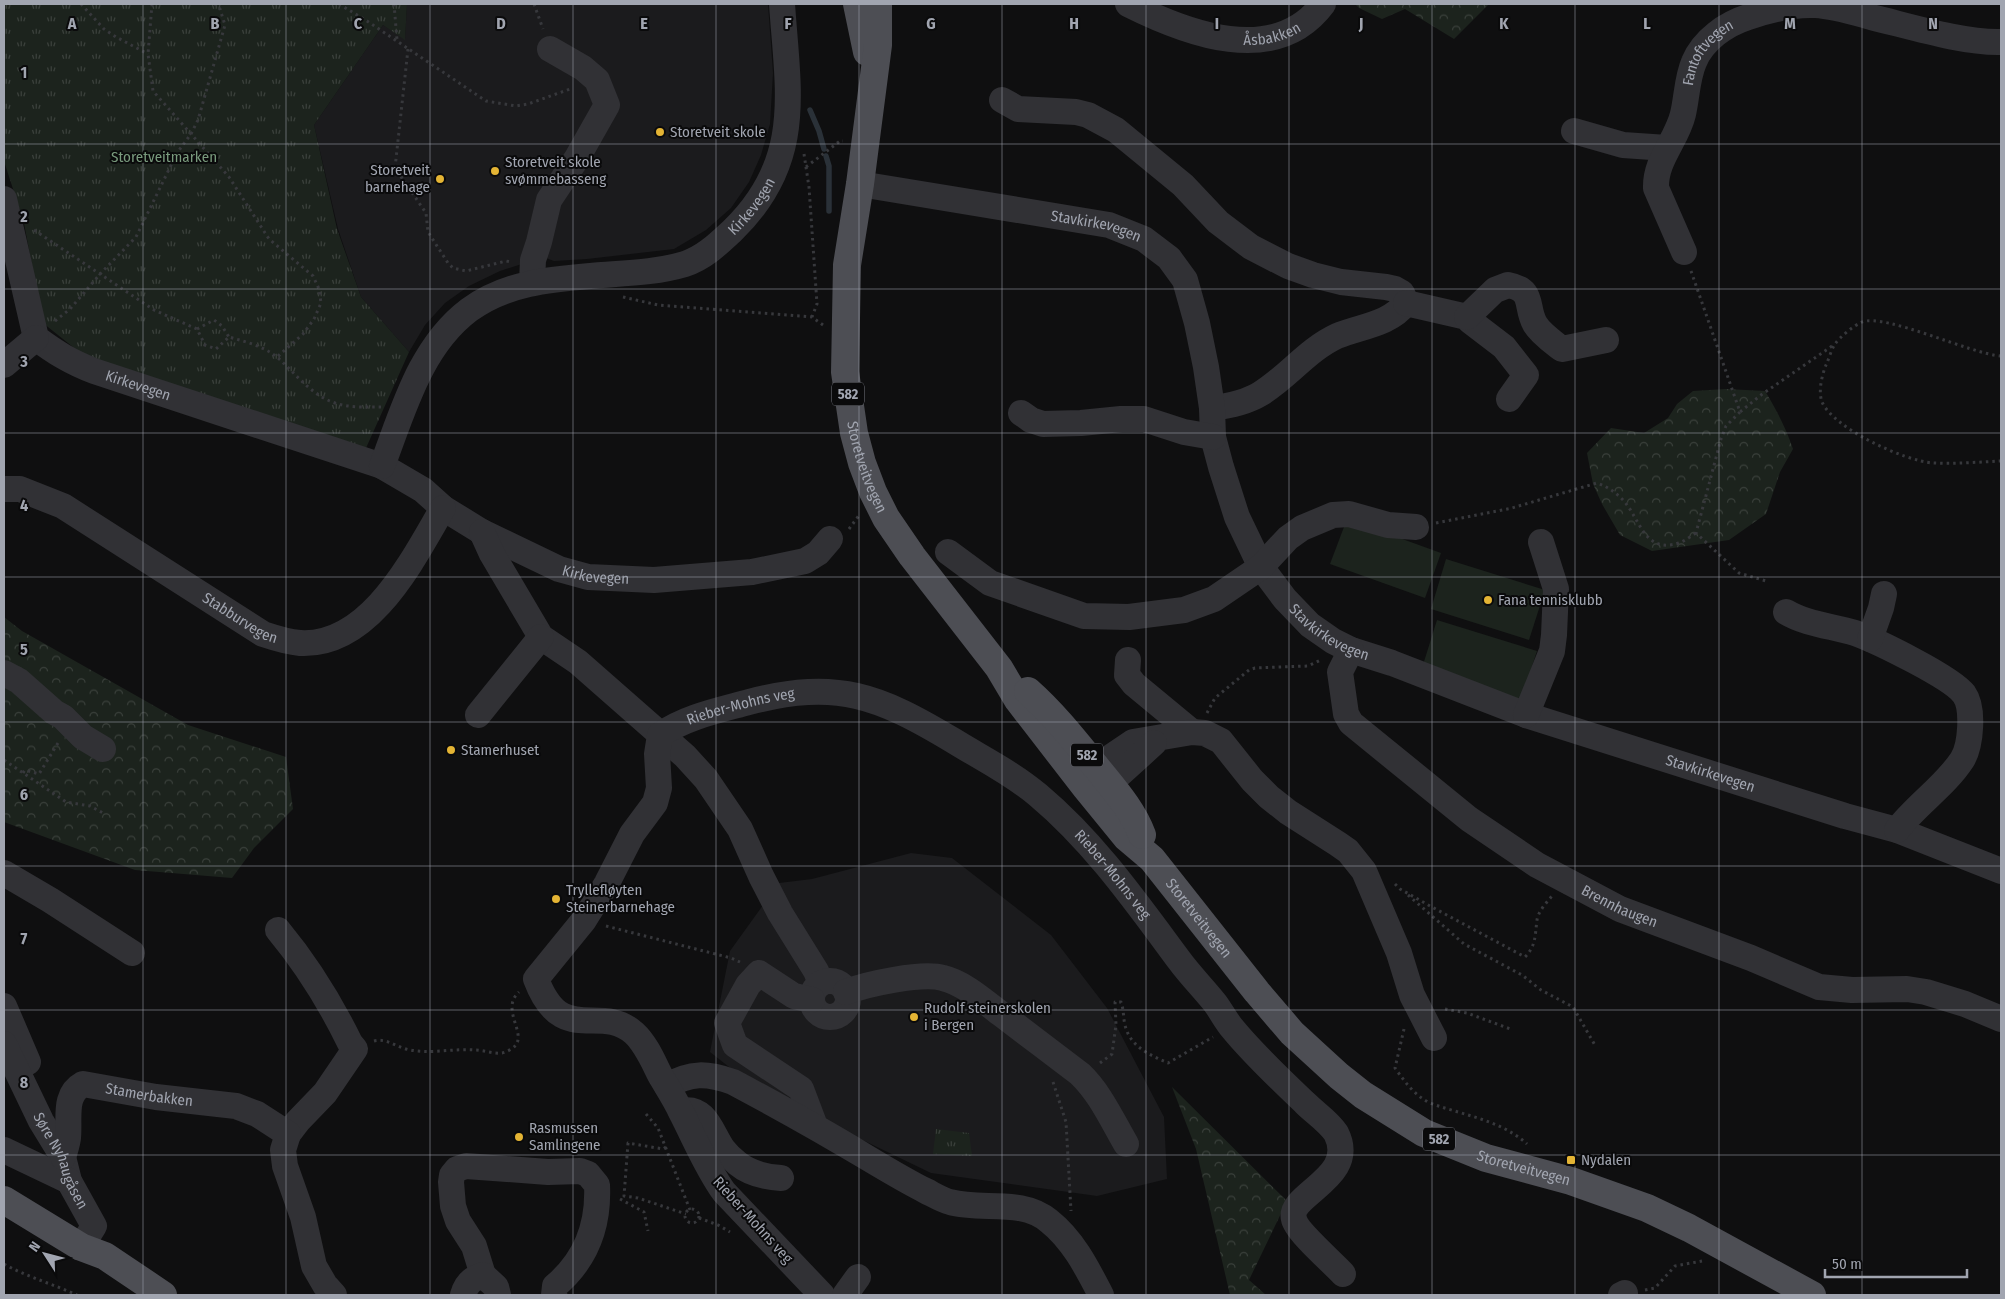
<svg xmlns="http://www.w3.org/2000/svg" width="2005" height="1299" font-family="'Fira Sans Condensed',sans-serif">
  <defs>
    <pattern id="grass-tufts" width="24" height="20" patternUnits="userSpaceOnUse" patternTransform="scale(1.25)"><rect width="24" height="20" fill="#1c231d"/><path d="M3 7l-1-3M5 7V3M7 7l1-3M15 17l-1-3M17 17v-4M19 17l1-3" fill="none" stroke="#3a403b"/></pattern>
    <pattern id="forest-crowns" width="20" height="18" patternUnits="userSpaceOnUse" patternTransform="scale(1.25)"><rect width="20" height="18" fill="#1c231d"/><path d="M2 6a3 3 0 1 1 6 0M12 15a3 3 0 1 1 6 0" fill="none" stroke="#3a403b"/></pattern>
  </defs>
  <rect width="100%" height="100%" fill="#0f0f10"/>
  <g fill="#1b1b1d">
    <polygon points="407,4 768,4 773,73 770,124 761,155 749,182 731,208 706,230 674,249 587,259 554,261 543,257 500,271 469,286 445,303 425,325 409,352 361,297 338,229 314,125 383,25 405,39"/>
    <polygon points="911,853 952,858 1051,935 1107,1008 1164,1117 1167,1179 1097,1196 931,1173 757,1089 710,1052 730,951 779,883 812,879"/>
  </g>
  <g fill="url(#grass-tufts)">
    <polygon points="4,4 407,4 405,40 383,25 314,125 337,229 361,297 409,352 366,448 88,359 43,323 24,223 4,161"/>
    <polygon points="936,1129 969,1133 972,1156 933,1154"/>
  </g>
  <g fill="url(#forest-crowns)">
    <polygon points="1355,4 1489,4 1454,39 1405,9 1382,19 1359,8"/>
    <path d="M1726 389 1765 391C1776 409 1786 428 1793 449L1780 472 1766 514 1729 540 1652 551 1620 535 1602 504 1593 484 1587 453 1611 428 1644 433 1668 418 1677 404 1693 391Z"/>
    <polygon points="4,617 22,631 188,725 286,757 293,809 254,848 232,878 135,870 4,822"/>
    <polygon points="1172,1087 1287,1201 1249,1280 1266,1295 1230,1295 1196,1149"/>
  </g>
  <g fill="#1c231d">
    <polygon points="1347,519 1441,553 1425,598 1330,564"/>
    <polygon points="1446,559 1545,590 1529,640 1431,609"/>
    <polygon points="1437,620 1537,651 1521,700 1422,668"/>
  </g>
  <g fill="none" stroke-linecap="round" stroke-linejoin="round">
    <g stroke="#2a3138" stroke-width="5.5">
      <polyline points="810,110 819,131 824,149"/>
      <polyline points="826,156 829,166 829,211"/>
    </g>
    <g stroke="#37383c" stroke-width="3" stroke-dasharray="2.5 4" stroke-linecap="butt">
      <polyline points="81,4 104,29 116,37 148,54"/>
      <polyline points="152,4 148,54 153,91 229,177 269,239 313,276 319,289 321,303 314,319 303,334 277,357"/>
      <polyline points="339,4 367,21 486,101 516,106 528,104 573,88"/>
      <polyline points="394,4 397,40"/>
      <polyline points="534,4 543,29"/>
      <polyline points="408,49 395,168 426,213 428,232 448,263 453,268 466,271 506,261 511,262"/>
      <polyline points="804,154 809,187 817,304 812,317"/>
      <polyline points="806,167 840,141 843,141"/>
      <path d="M34 230 154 310 197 329 205 345 216 349 229 337C246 342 264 346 278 358 296 374 311 395 335 403 350 408 366 407 381 407"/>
      <polyline points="1691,271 1740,412 1761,395 1835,344"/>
      <polyline points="623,297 658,305 812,317 823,325"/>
      <polyline points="55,321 70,309 101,273 136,237 177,153 191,134 198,120 225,25 220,9 215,4"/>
      <polyline points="197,329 214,320 222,326 229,337"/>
      <path d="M2001 356C1971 354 1885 313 1862 322 1853 326 1840 337 1835 344 1831 350 1829 359 1826 365 1822 375 1818 391 1822 402 1834 429 1905 461 1933 463 1955 464 1979 462 2001 461"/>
      <polyline points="1740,412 1726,426 1721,439 1696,533 1739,573 1766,581"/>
      <path d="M1436 523 1512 508 1597 483C1608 487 1615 492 1623 500 1641 520 1644 554 1679 543 1685 541 1691 536 1696 533"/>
      <polyline points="849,529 860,514"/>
      <polyline points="1207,713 1215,698 1249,670 1255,668 1308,666 1321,660"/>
      <polyline points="4,760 66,802 90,806 103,813"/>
      <polyline points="23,773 25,770 39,774 58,743"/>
      <path d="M1395 884 1400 889 1430 906 1525 957C1536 946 1535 935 1537 920 1538 912 1546 903 1552 896"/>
      <polyline points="1408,895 1464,944 1522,975 1541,990 1573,1007 1596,1047"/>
      <polyline points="606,926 731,958 740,962"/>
      <polyline points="1445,1009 1467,1013 1513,1030"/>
      <path d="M1404 1029 1395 1068C1405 1082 1414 1095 1430 1103 1462 1115 1501 1120 1527 1144"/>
      <path d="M374 1041C386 1038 395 1046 406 1049 428 1055 453 1048 475 1050 484 1050 493 1054 502 1053 507 1052 512 1049 515 1046 527 1033 500 1009 519 992"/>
      <path d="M1100 1063 1112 1054 1116 1025 1115 1002H1121C1124 1010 1123 1017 1125 1025 1130 1047 1150 1055 1168 1063L1213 1037"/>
      <polyline points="1053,1082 1066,1122 1071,1211"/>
      <polyline points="646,1114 658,1128 690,1210"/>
      <polyline points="666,1147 663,1149 628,1143 624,1196 638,1198 686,1214"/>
      <polyline points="620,1199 644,1212 648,1231"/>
      <circle cx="692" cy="1216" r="7"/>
      <polyline points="699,1218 718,1225 730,1232"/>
      <path d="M4 1264C27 1277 53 1284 77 1295"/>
      <polyline points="1645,1290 1655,1288 1675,1266 1702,1261"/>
    </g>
    <g stroke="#313135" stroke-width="26">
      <path id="s1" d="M1128 4C1186 33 1275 68 1323 4"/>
      <path d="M1002 100 1018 109 1076 112 1088 115 1116 130 1183 185 1218 222 1251 247 1288 266 1313 275 1341 282 1386 287 1395 289 1402 293 1406 303C1389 325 1361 326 1337 336 1307 350 1288 377 1260 394 1245 403 1229 406 1212 408"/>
      <polyline points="1574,131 1623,145 1667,148"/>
      <path id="s2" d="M860 184 1109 225 1144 239 1169 258 1185 280 1197 323 1206 367 1212 408 1213 437 1221 467 1237 517 1261 567 1285 599 1310 625 1333 641 1351 650 1392 663 1526 715 1845 816 1897 830 2001 871"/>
      <path id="s3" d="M4 199 36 338C56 353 71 362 94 371L382 466 423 490 443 508 482 532 559 569 588 577 654 580 752 572 805 561 818 553 830 539"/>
      <path id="s4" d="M1684 252 1656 188C1655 160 1677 140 1683 114 1687 97 1687 78 1694 62 1703 40 1726 24 1748 17 1769 10 1793 4 1815 5 1834 6 1853 12 1871 17 1909 26 1963 43 2001 42"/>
      <polyline points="532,282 533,260 539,242 549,200 577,158 607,105 597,80 583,68 550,49"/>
      <polyline points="1406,303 1467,317 1470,321 1504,347 1526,375 1509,399"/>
      <path d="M1467 317 1495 290 1508 285C1535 290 1525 306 1535 324 1541 334 1553 342 1562 349L1606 340"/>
      <polyline points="4,365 36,338"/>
      <polyline points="1021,413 1031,420 1043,424 1081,423 1121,419 1144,419 1184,432 1213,437"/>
      <path id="s5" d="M382 466C403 411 420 347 469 310 509 281 555 279 602 275 630 273 658 272 685 264 705 257 718 244 733 230 804 161 788 92 782 4"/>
      <path id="s6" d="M4 489H20L63 506 263 634C275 638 287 642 300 643 370 647 413 559 443 508"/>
      <polyline points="482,532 492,554 541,637 578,662 685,756 706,779 740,829 761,876 780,913 816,971 821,983"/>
      <polyline points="948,552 990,583 1084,616 1129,617 1184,610 1214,599 1261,567 1288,538 1302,528 1333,515 1349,514 1388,525 1416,527"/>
      <path d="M1786 612C1806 624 1832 626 1855 633 1877 641 1951 677 1964 694 1974 708 1971 746 1962 760 1945 786 1916 805 1897 830"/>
      <polyline points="1870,639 1881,608 1884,594"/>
      <path id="s7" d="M1351 650 1340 672 1346 714 1351 723 1469 819 1537 865 1620 909 1751 958 1819 987 1852 990 1907 989 1926 992 1965 1004 2001 1019"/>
      <polyline points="1128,660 1127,675 1134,684 1192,732"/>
      <polyline points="4,673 19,681 54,712 63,717 83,737 103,749"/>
      <polyline points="478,715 541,637"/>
      <polyline points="1526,715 1552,651 1554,635 1556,589 1541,542"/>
      <polyline points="1087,785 1096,767 1133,742 1192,732 1205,733 1221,741 1252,780 1269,797 1288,812 1338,844 1348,851 1364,871 1399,953 1412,995 1434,1038"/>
      <polyline points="1089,788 1109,784 1154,743"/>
      <polyline points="4,873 50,900 132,953"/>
      <path d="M278 930C307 965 330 1002 350 1043L355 1049 325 1093 298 1121 288 1134"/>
      <circle cx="830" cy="999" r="18"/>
      <path d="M846 992C867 984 922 972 943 978 964 983 984 1001 1001 1014 1027 1034 1054 1054 1080 1074 1100 1093 1112 1120 1126 1144"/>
      <polyline points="812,1000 794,996 759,973 748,985 727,1023 735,1045 801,1089 815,1126"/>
      <polyline points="4,1006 28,1062"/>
      <path id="s8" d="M4 1044 41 1121 63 1157 69 1181 94 1226 81 1247"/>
      <path d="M667 1086C691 1072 707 1073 733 1082 778 1106 823 1131 866 1157 886 1169 906 1181 926 1191 934 1195 942 1200 950 1202 982 1211 1022 1198 1049 1221 1073 1240 1087 1268 1101 1295"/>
      <path d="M681 1111C706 1105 712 1134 723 1149 727 1154 732 1159 737 1163 749 1173 765 1177 781 1178"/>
      <polyline points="4,1150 69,1181"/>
      <path id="s9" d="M63 1157C65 1151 67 1144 68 1138 70 1118 63 1095 83 1084L156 1097 236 1106 257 1114 288 1134 283 1150 285 1166 303 1217 314 1266 325 1285 334 1295"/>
      <path d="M483 1275 474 1246 458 1221 453 1206 451 1182 452 1175 457 1169 466 1166 548 1172 580 1171 588 1174 597 1185C599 1226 586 1260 555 1286L554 1295"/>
      <path d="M463 1295C466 1284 472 1278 483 1275L496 1287 498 1295"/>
      <path id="s10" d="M822 1295 724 1192C706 1167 695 1139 681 1112 675 1099 667 1087 660 1075 653 1061 646 1044 634 1033 599 1002 562 1048 536 979L584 920 607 883 632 834 655 803 659 788 657 754 660 735C685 717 720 710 749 702 838 679 879 696 954 741 983 759 1012 773 1038 795 1094 842 1136 902 1179 960 1190 975 1203 988 1215 1003 1221 1011 1226 1021 1232 1028 1254 1055 1280 1079 1305 1103 1315 1113 1328 1121 1336 1133 1359 1178 1287 1194 1294 1219 1296 1231 1333 1263 1343 1274"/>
      <polyline points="845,1295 858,1277"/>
      <polyline points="1621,1295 1625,1293"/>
    </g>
    <g stroke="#4d4e54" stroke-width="28">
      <polyline points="857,4 867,52"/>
      <path id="s11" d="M878 4V45L860 184 847 265 845 372 854 433 862 463 873 492 886 518 912 556 999 668 1018 700 1086 788 1126 837 1152 859 1257 992 1292 1033 1339 1076 1363 1095 1424 1133 1486 1158 1571 1181 1647 1208 1689 1228 1812 1295"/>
      <path d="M1028 691C1054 714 1075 741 1097 768 1113 788 1133 810 1142 835"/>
      <polyline points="4,1200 81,1247 105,1256 163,1295"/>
    </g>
  </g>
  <path fill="none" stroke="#a1a5b0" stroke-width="1" stroke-opacity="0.55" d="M143 4V1295M286 4V1295M430 4V1295M573 4V1295M716 4V1295M859 4V1295M1002 4V1295M1146 4V1295M1289 4V1295M1432 4V1295M1575 4V1295M1719 4V1295M1862 4V1295M4 144H2001M4 289H2001M4 433H2001M4 577H2001M4 722H2001M4 866H2001M4 1010H2001M4 1155H2001"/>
  <g fill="#e4b434" stroke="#0a0a0b" stroke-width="2">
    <circle cx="660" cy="132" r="5"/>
    <circle cx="495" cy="171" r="5"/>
    <circle cx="440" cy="179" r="5"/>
    <circle cx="1488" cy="600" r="5"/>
    <circle cx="451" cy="750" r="5"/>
    <circle cx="556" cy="899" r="5"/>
    <circle cx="914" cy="1017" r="5"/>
    <circle cx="519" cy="1137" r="5"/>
    <rect x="1566" y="1155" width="10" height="10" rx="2.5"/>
  </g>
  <g text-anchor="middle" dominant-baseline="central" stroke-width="4" stroke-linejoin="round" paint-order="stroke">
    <g fill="#0a0a0b" stroke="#74767e" stroke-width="1">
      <rect x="832" y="382.5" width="32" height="23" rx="4"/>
      <rect x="1071" y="743.5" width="32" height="23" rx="4"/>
      <rect x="1423" y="1127.5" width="32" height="23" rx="4"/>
    </g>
    <g font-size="14" font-weight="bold" fill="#a1a5b0">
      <text x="848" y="394">582</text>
      <text x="1087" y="755">582</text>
      <text x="1439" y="1139">582</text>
    </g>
    <g font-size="15" fill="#a1a5b0" stroke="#0a0a0b">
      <text stroke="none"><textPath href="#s1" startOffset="151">Åsbakken</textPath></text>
      <text stroke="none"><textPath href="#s4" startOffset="218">Fantoftvegen</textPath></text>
      <text stroke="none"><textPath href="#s5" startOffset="494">Kirkevegen</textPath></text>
      <text stroke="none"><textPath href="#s2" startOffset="240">Stavkirkevegen</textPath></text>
      <text stroke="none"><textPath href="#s3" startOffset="256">Kirkevegen</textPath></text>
      <text stroke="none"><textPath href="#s11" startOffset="468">Storetveitvegen</textPath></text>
      <text stroke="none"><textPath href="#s3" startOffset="756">Kirkevegen</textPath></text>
      <text stroke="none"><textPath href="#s6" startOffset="272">Stabburvegen</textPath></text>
      <text stroke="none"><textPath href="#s2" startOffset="744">Stavkirkevegen</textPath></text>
      <text stroke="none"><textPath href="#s10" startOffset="815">Rieber-Mohns veg</textPath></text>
      <text stroke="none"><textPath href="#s2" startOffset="1152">Stavkirkevegen</textPath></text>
      <text stroke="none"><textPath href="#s10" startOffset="1250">Rieber-Mohns veg</textPath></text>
      <text stroke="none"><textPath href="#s7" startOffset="404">Brennhaugen</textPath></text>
      <text stroke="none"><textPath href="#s11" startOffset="1032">Storetveitvegen</textPath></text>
      <text stroke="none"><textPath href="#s9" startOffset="146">Stamerbakken</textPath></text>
      <text stroke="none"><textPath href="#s8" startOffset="130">Søre Nyhaugåsen</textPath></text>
      <text stroke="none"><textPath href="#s11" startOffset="1452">Storetveitvegen</textPath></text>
      <text transform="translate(753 1220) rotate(48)">Rieber-Mohns veg</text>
    </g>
    <g font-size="15" fill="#a1a5b0" stroke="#0a0a0b" text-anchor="start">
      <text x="670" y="132">Storetveit skole</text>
      <text x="505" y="162">Storetveit skole<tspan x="505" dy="17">svømmebasseng</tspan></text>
      <text x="430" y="170" text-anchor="end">Storetveit<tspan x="430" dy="17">barnehage</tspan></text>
      <text x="1498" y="600">Fana tennisklubb</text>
      <text x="461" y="750">Stamerhuset</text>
      <text x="566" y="890">Tryllefløyten<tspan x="566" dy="17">Steinerbarnehage</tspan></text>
      <text x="924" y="1008">Rudolf steinerskolen<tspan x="924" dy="17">i Bergen</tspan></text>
      <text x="529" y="1128">Rasmussen<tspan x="529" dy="17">Samlingene</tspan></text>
      <text x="1581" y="1160">Nydalen</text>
    </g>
    <g font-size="15" fill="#799a7d" stroke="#0a0a0b">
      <text x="164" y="157">Storetveitmarken</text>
    </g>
  </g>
  <g font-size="16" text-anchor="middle" font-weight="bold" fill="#a1a5b0" stroke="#0a0a0b" stroke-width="4" stroke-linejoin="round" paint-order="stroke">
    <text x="72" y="29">A</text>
    <text x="215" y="29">B</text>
    <text x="358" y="29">C</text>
    <text x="501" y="29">D</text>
    <text x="644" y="29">E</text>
    <text x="788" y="29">F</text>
    <text x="931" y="29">G</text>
    <text x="1074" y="29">H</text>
    <text x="1217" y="29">I</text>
    <text x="1361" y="29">J</text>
    <text x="1504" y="29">K</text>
    <text x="1647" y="29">L</text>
    <text x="1790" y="29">M</text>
    <text x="1933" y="29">N</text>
    <text x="24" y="78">1</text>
    <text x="24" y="222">2</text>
    <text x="24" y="367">3</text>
    <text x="24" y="511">4</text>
    <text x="24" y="655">5</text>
    <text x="24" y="800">6</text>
    <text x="24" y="944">7</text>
    <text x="24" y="1088">8</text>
  </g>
  <rect width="2005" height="1299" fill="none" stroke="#a1a5b0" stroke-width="10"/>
  <g transform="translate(45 1254) rotate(306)" stroke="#0a0a0b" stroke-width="4" paint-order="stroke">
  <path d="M0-4L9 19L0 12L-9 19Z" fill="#a1a5b0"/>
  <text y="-8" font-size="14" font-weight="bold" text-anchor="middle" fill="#a1a5b0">N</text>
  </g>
  <path d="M1825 1269v8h142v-8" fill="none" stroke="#a1a5b0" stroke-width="2.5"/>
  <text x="1832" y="1269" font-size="15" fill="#a1a5b0" stroke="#0a0a0b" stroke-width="4" paint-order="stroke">50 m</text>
</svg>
